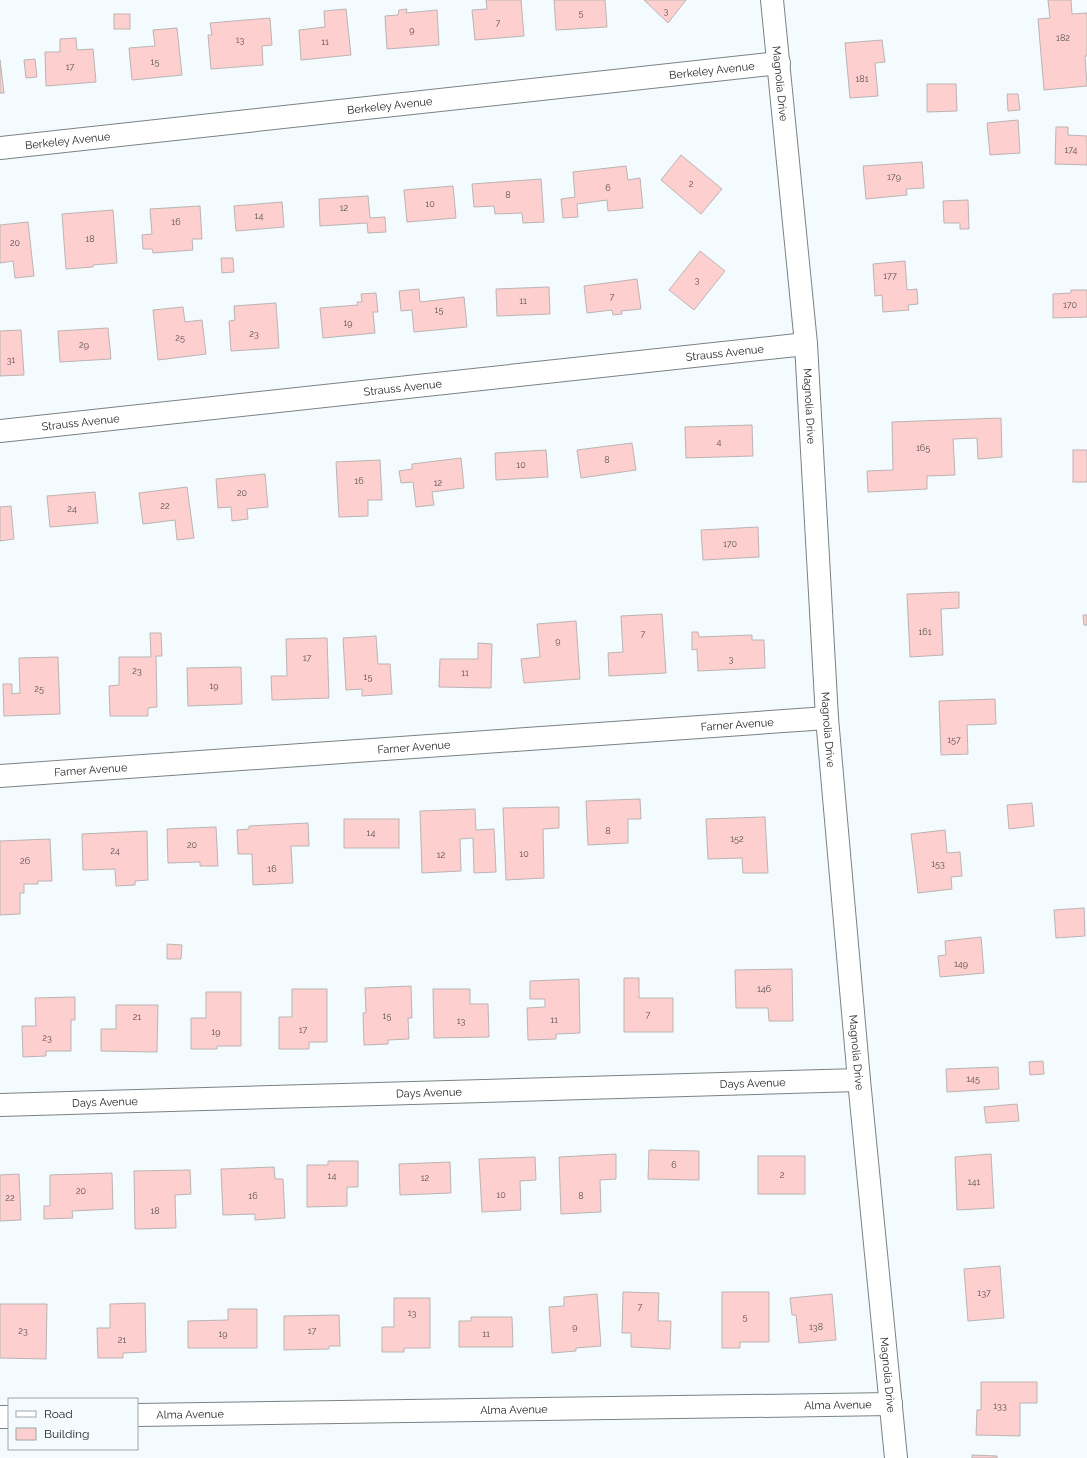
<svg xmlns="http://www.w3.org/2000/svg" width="1087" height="1458" font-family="Raleway,sans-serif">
  <rect width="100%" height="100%" fill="#f3fbfe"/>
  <g fill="#fdd0cf" stroke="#bcb3b3">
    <polygon points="486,0 521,0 524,36 475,40 472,10 487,9"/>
    <polygon points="554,0 605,0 607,27 556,30"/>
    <polygon points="644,0 686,0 668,23"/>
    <polygon points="1048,0 1071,0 1072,14 1087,13 1087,56 1085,56 1087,86 1044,90 1038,19 1050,18"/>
    <polygon points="346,9 351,55 301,60 299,30 325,27 324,11"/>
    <polygon points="407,9 406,13 437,10 439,45 387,49 385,16 398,15 399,10"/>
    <rect x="114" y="14" width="16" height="15"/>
    <polygon points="270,18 272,45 262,46 263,65 211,69 208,35 212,35 210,23"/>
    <polygon points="177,28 182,75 132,80 129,48 155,46 153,30"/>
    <polygon points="76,38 77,50 93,49 96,82 46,86 45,52 60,52 60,39"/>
    <polygon points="882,40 885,62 875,63 878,96 850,98 845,43"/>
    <polygon points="35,59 37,77 26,78 24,60"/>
    <polygon points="0,60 4,93 0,93"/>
    <polygon points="927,84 956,84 957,111 927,112"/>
    <polygon points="1007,94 1018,94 1020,110 1008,111"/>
    <polygon points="1018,120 1020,153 990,155 987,123"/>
    <polygon points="1056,127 1068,127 1068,135 1087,136 1087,165 1055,164"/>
    <polygon points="681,155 722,189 701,214 661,180"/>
    <polygon points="922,162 924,188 906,189 907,195 866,199 863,166"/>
    <polygon points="626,166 628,180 640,178 643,208 608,211 607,200 577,204 578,217 563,218 561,199 575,197 573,172"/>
    <polygon points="541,179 544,222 523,223 522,213 495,214 494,206 474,207 472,184"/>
    <polygon points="453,186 456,218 407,222 404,190"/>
    <polygon points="368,196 370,218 385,217 386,232 368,233 367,223 320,226 319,199"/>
    <polygon points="968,200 969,229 960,229 960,223 944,223 943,201"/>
    <polygon points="282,202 284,227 236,231 234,206"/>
    <polygon points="200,206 202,239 192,239 193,250 153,253 152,249 143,249 142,235 152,234 150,209"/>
    <polygon points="113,210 117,263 93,265 93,267 66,269 62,214"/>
    <polygon points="28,222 34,276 15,278 13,261 0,263 0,225"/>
    <polygon points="700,251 725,271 694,310 669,290"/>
    <polygon points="221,258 233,258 234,272 222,273"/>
    <polygon points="905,261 907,290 917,289 918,304 908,305 909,310 883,312 882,295 875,296 873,264"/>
    <polygon points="637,279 641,309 621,311 622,314 613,315 612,310 587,313 584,286"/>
    <polygon points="549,287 550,314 497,316 496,289"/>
    <polygon points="419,289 420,302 464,297 467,327 414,332 412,310 401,311 399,291"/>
    <polygon points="1071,290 1087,290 1087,317 1053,318 1053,294 1071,293"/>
    <polygon points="376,293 378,312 373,312 375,333 323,338 320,308 358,305 357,302 362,302 361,294"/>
    <polygon points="276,303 279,348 231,351 229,321 235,320 234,306"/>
    <polygon points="183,307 185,322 202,320 206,354 158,360 153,310"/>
    <polygon points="108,328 111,359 60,362 58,331"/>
    <polygon points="21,330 24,375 0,376 0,331"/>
    <polygon points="1001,418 1002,457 978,459 977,438 953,439 955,475 927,476 927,489 868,492 867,471 893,470 892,422"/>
    <polygon points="752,425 753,456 686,458 685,427"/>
    <polygon points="632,443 636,470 581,478 577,450"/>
    <polygon points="546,450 548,477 496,480 495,453"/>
    <rect x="1073" y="450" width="14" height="32"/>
    <polygon points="461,458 464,488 432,492 434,505 416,507 413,482 401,483 399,471 412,469 412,464"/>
    <polygon points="380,460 382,500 368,500 368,516 339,517 336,462"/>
    <polygon points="265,474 268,507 247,509 248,519 232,521 231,507 218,508 216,479"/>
    <polygon points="187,487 194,538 177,540 175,520 143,524 139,493"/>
    <polygon points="95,492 98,523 50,527 47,496"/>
    <polygon points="11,506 14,539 0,541 0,507"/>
    <polygon points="758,527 759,557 703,560 701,530"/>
    <polygon points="959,592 959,608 941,609 943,655 910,657 907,594"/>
    <polygon points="662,614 666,673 609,676 608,653 623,652 621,616"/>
    <polygon points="1083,615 1087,615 1087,625 1084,625"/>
    <polygon points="576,621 580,679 524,683 521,659 540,657 537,624"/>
    <polygon points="692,632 698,632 699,637 752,635 752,640 764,640 765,668 698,671 697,649 692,650"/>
    <polygon points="150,633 161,633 162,656 156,656 157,707 148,708 148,716 110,716 109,686 119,685 119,657 151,657"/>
    <polygon points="376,636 378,664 390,664 392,694 362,696 362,689 346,690 343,638"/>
    <polygon points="327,638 329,698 272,700 271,676 287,676 286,639"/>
    <polygon points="478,643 492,644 491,688 439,687 440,659 478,659"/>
    <polygon points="58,657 60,714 4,716 3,684 12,684 12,694 20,693 19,658"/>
    <polygon points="241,667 242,704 188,706 187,668"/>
    <polygon points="995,699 996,724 967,725 968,754 941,755 939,701"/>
    <polygon points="640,799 641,819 628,819 628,843 588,845 586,801"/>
    <polygon points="1032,803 1034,826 1009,829 1007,805"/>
    <polygon points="559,807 559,828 543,829 544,878 506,880 503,808"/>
    <polygon points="475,809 476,830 494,829 496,872 474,873 473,838 460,839 461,871 422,873 420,811"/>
    <polygon points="765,817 768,873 743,873 742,858 708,859 706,819"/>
    <rect x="344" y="819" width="55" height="29"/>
    <polygon points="308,823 309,846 291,846 293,883 253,885 252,854 238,854 237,830 249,829 249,826"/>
    <polygon points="216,827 218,866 200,866 200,862 168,863 167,829"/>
    <polygon points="945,830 947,853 960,852 962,876 951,877 952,889 918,893 911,834"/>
    <polygon points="147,831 148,880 135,881 135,885 116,886 115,869 83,870 82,834"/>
    <polygon points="50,839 52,881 38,881 38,884 24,884 24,893 20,893 20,914 0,915 0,841"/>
    <polygon points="1084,908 1085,936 1056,938 1054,910"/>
    <polygon points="981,937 984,973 940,977 938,956 946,955 945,941"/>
    <polygon points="167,944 182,945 181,959 167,959"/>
    <polygon points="792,969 793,1021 769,1021 768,1008 736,1008 735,970"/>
    <polygon points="624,978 639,978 639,998 673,998 673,1032 624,1032"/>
    <polygon points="579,979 580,1033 556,1034 556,1039 528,1040 527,1008 545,1007 545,999 530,999 530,981"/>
    <polygon points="411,986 412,1018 408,1018 409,1039 388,1040 388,1044 364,1045 363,1013 366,1013 365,988"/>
    <polygon points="292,989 327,989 327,1042 309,1042 309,1049 279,1049 279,1017 292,1017"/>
    <polygon points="433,989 470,989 470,1004 488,1004 489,1037 434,1038"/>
    <polygon points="206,992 241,992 241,1046 217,1046 217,1049 191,1049 191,1018 206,1018"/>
    <polygon points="75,997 75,1020 71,1020 71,1051 46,1051 46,1056 23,1057 22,1026 36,1026 35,998"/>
    <polygon points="116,1005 158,1005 157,1052 101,1051 101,1029 116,1029"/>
    <polygon points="1043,1061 1044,1074 1030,1075 1029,1062"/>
    <polygon points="998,1067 999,1089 947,1092 946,1069"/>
    <polygon points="1017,1104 1019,1121 986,1123 984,1107"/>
    <polygon points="649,1150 699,1151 699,1180 648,1179"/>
    <polygon points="616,1154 616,1179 600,1180 601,1212 561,1214 559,1157"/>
    <polygon points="991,1154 994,1208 957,1210 955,1157"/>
    <rect x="758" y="1156" width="47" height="38"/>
    <polygon points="535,1157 536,1180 520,1181 521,1210 482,1212 479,1159"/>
    <polygon points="328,1161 358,1161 358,1187 347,1187 347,1206 307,1207 307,1165 328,1165"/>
    <polygon points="450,1162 451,1193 400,1195 399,1164"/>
    <polygon points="274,1167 275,1179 283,1179 285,1218 255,1220 255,1214 223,1215 221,1169"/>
    <polygon points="190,1170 191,1194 175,1195 176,1228 135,1229 134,1171"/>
    <polygon points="112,1173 113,1209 72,1211 73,1218 44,1219 44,1206 50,1206 50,1175"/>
    <polygon points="19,1174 21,1220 0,1221 0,1175"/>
    <polygon points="1000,1266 1004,1318 968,1321 964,1269"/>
    <polygon points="623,1292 659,1293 658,1321 671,1321 670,1349 631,1347 631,1333 622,1333"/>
    <polygon points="722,1292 769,1292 769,1342 740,1342 740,1348 722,1348"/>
    <polygon points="597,1294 601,1346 576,1348 576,1351 552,1353 549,1307 564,1306 564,1297"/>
    <polygon points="832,1294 836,1340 799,1343 796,1315 792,1315 790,1298"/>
    <polygon points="394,1298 430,1298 430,1348 404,1348 404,1352 382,1352 382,1327 394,1327"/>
    <polygon points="145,1303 146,1352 123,1353 123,1358 98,1358 97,1328 110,1328 110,1304"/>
    <polygon points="0,1304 47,1304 46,1359 0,1358"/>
    <polygon points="228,1309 257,1309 257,1348 188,1348 188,1321 228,1320"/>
    <polygon points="339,1315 340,1346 329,1346 329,1349 284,1350 284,1316"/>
    <polygon points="471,1317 512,1317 513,1347 459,1347 459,1321 471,1321"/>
    <polygon points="981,1382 1037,1382 1037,1403 1020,1403 1020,1436 976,1435 977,1410 981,1410"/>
    <polygon points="972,1455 997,1456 997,1458 972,1458"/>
  </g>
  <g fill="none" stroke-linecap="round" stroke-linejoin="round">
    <g stroke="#7a8285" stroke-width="24">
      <g id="minor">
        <path id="s1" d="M772 0 806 344 827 718 859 1080 896 1458"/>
        <path id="s2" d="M0 148 779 63"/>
        <path id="s3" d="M0 431 806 344"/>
        <path id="s4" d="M0 776 827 718"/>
        <path id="s5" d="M0 1105 859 1080"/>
        <path id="s6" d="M137 1415 891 1404"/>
        <polyline points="0,1417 9,1417"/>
      </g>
    </g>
    <use href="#minor" stroke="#fff" stroke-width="22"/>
  </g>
  <g text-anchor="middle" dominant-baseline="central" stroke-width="3.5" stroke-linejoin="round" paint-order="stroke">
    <g font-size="9" fill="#5a5152">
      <text x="666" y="11">3</text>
      <text x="581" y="13">5</text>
      <text x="498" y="23">7</text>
      <text x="412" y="30">9</text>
      <text x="1063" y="38">182</text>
      <text x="240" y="40">13</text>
      <text x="325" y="42">11</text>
      <text x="155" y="62">15</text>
      <text x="70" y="67">17</text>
      <text x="862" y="79">181</text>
      <text x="1071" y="150">174</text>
      <text x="894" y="177">179</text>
      <text x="691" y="184">2</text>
      <text x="608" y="188">6</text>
      <text x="508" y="195">8</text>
      <text x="430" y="204">10</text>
      <text x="344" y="208">12</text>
      <text x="259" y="216">14</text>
      <text x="176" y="222">16</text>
      <text x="90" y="239">18</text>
      <text x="15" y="243">20</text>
      <text x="890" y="276">177</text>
      <text x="697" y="280">3</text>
      <text x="612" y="297">7</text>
      <text x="523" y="301">11</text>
      <text x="1070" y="305">170</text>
      <text x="439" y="310">15</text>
      <text x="348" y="323">19</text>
      <text x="254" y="334">23</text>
      <text x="180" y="338">25</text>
      <text x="84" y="345">29</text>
      <text x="11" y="360">31</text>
      <text x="719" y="442">4</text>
      <text x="923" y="448">165</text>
      <text x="607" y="460">8</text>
      <text x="521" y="465">10</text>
      <text x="359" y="481">16</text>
      <text x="438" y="483">12</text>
      <text x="242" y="493">20</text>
      <text x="165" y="506">22</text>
      <text x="72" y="509">24</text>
      <text x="730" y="544">170</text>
      <text x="925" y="632">161</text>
      <text x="643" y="634">7</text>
      <text x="558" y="641">9</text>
      <text x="307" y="658">17</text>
      <text x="731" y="659">3</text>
      <text x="137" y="671">23</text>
      <text x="465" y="673">11</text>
      <text x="368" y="677">15</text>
      <text x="214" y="686">19</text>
      <text x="39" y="689">25</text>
      <text x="954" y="740">157</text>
      <text x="608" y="831">8</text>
      <text x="371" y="833">14</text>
      <text x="737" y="839">152</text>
      <text x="192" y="845">20</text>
      <text x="115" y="851">24</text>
      <text x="524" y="854">10</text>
      <text x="441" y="855">12</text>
      <text x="25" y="861">26</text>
      <text x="938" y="864">153</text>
      <text x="272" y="869">16</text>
      <text x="961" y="964">149</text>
      <text x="764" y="989">146</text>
      <text x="648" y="1015">7</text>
      <text x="387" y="1016">15</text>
      <text x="137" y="1017">21</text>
      <text x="554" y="1020">11</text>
      <text x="461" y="1021">13</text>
      <text x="303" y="1030">17</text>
      <text x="216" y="1032">19</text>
      <text x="47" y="1038">23</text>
      <text x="973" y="1079">145</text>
      <text x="674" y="1165">6</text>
      <text x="782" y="1175">2</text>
      <text x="332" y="1176">14</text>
      <text x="425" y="1178">12</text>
      <text x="974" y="1182">141</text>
      <text x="81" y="1191">20</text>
      <text x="501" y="1195">10</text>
      <text x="253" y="1196">16</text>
      <text x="581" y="1196">8</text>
      <text x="10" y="1198">22</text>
      <text x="155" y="1211">18</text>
      <text x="984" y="1293">137</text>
      <text x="640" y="1307">7</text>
      <text x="412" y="1313">13</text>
      <text x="745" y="1317">5</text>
      <text x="575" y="1327">9</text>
      <text x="816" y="1327">138</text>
      <text x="23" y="1331">23</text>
      <text x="312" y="1331">17</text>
      <text x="223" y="1334">19</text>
      <text x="486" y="1334">11</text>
      <text x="122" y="1340">21</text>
      <text x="1000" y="1406">133</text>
    </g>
    <g font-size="11" fill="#242728" stroke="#f3fbfe">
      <text stroke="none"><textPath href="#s2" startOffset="716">Berkeley Avenue</textPath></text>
      <text stroke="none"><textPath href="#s1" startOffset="84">Magnolia Drive</textPath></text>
      <text stroke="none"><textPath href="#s2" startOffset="392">Berkeley Avenue</textPath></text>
      <text stroke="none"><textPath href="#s2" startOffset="68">Berkeley Avenue</textPath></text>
      <text stroke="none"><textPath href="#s3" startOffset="729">Strauss Avenue</textPath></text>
      <text stroke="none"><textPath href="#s3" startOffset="405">Strauss Avenue</textPath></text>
      <text stroke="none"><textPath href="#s1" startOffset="408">Magnolia Drive</textPath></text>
      <text stroke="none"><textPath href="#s3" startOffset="81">Strauss Avenue</textPath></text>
      <text stroke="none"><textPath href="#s4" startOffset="739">Farner Avenue</textPath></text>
      <text stroke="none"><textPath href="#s1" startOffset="732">Magnolia Drive</textPath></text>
      <text stroke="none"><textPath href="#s4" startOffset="415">Farner Avenue</textPath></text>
      <text stroke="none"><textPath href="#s4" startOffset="91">Farner Avenue</textPath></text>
      <text stroke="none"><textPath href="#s1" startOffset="1056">Magnolia Drive</textPath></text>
      <text stroke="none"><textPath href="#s5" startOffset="753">Days Avenue</textPath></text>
      <text stroke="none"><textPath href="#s5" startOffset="429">Days Avenue</textPath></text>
      <text stroke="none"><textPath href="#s5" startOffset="105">Days Avenue</textPath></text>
      <text stroke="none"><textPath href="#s1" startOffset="1380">Magnolia Drive</textPath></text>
      <text stroke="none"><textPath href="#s6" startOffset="701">Alma Avenue</textPath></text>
      <text stroke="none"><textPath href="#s6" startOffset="377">Alma Avenue</textPath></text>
      <text stroke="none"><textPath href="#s6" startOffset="53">Alma Avenue</textPath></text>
    </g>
  </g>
  <rect x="8" y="1398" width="130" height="52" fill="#f3fbfe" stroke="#a0a6a8"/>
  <rect x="16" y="1411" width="20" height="6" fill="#ffffff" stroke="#a0a6a8"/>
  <text x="44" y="1418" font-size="12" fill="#242728">Road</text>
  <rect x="16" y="1428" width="20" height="12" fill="#fdd0cf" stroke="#a0a6a8"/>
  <text x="44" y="1438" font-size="12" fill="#242728">Building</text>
</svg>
